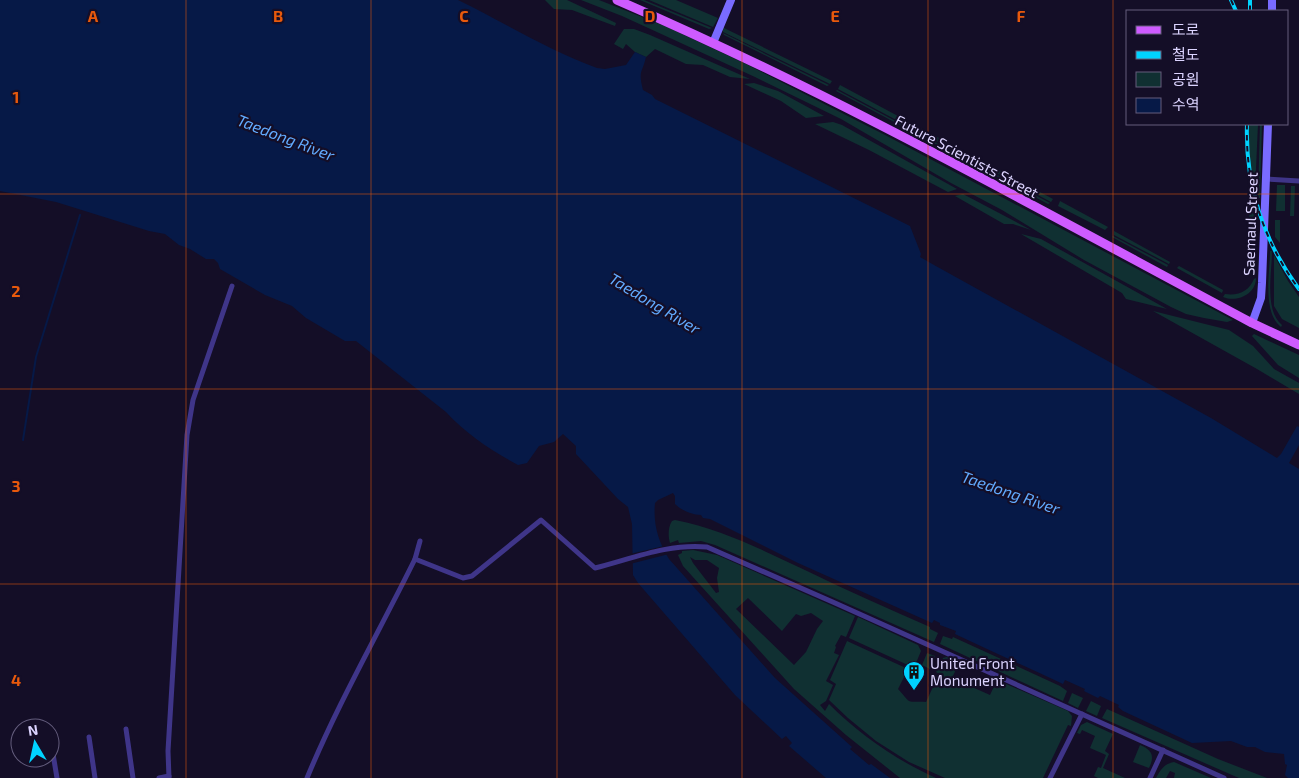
<svg xmlns="http://www.w3.org/2000/svg" width="1299" height="778" font-family="'Exo 2','Noto Sans KR',sans-serif">
  <rect width="100%" height="100%" fill="#140e27"/>
  <g fill="#103032" fill-rule="evenodd">
    <polygon points="545,0 567,0 616,23 615,26 572,10 554,9"/>
    <polygon points="581,0 599,0 667,27 746,64 887,136 1233,320 1227,322 1204,318 1186,314 1171,307 1084,260 1002,210 951,183 841,119 755,77 622,16"/>
    <polygon points="640,0 644,0 712,28 709,29"/>
    <polygon points="649,0 676,0 718,18 713,27"/>
    <polygon points="722,27 832,81 830,84 723,32"/>
    <polygon points="624,29 634,29 650,35 750,79 730,77 703,65 686,64 655,49 646,57 635,52 626,44 623,49 614,44"/>
    <polygon points="723,33 829,85 827,86 724,35"/>
    <polygon points="754,83 778,91 824,116 806,118 781,101 744,84"/>
    <polygon points="840,85 1053,199 1051,202 838,89"/>
    <polygon points="837,90 1050,203 1048,204 836,91"/>
    <polygon points="833,122 842,125 957,189 948,192 869,150 815,124"/>
    <polygon points="1249,124 1258,124 1255,191 1249,157"/>
    <polygon points="1260,124 1262,124 1260,198 1258,198"/>
    <polygon points="1277,185 1285,185 1285,211 1276,211"/>
    <polygon points="1291,186 1295,186 1294,216 1290,216"/>
    <polygon points="1251,189 1256,209 1254,247 1247,247"/>
    <polygon points="963,194 1031,230 1013,224 1004,224 955,196"/>
    <polygon points="1060,201 1108,227 1105,230 1058,206"/>
    <polygon points="1275,220 1280,220 1280,243 1275,237"/>
    <polygon points="1114,231 1170,262 1169,264 1114,235"/>
    <polygon points="1021,234 1041,239 1167,309 1126,299 1122,293"/>
    <polygon points="1113,236 1168,265 1167,267 1112,237"/>
    <path d="M1270 251H1272C1272 272 1264 311 1282 325L1281 327C1262 312 1270 273 1270 251Z"/>
    <polygon points="1274,255 1288,281 1299,297 1299,328 1282,319 1274,306"/>
    <polygon points="1179,266 1223,290 1222,293 1177,268"/>
    <path d="M1256 278C1256 294 1237 303 1223 297L1225 294C1239 296 1249 291 1254 279Z"/>
    <polygon points="1153,311 1229,330 1253,346 1274,369 1299,383 1299,394 1257,369"/>
    <polygon points="1254,334 1299,355 1299,378 1278,365 1252,336"/>
    <path d="M675 520C722 529 764 551 807 571 848 591 889 609 930 627V629L938 633 934 642 715 545 701 541 679 543 678 540 670 543C668 536 668 527 672 521Z"/>
    <path d="M693 550 717 555 855 616 846 637 841 635 835 646 836 647 834 653 839 655 826 681 833 685 826 701 820 705 825 711 829 704C860 735 896 760 936 778H900L846 735 794 689 683 566 678 555 682 553V551ZM690 557 695 560H707L719 568 717 578 719 592 716 593 693 563ZM748 598 782 631 796 614 801 616 811 613 823 621 817 629 806 652 794 665 736 609Z"/>
    <polygon points="858,617 918,645 921,651 916,663 912,662 910,666 849,638"/>
    <polygon points="943,636 952,639 953,637 1060,686 1067,691 1063,701 940,644"/>
    <path d="M847 641 908 669 898 689C913 705 904 701 926 702L939 674 936 672 943 658 947 657 959 663 952 678 990 695 997 680 1068 711 1072 716 1071 726 1068 725 1043 778H945L909 762 876 741 848 718 829 700 836 684 830 680Z"/>
    <polygon points="927,653 935,656 930,669 922,665"/>
    <polygon points="1072,693 1083,698 1078,708 1068,703"/>
    <polygon points="1091,701 1101,706 1097,716 1086,711"/>
    <polygon points="1107,709 1218,759 1267,778 1239,778 1232,775 1102,718"/>
    <polygon points="1087,722 1113,734 1105,751 1109,754 1103,768 1125,778 1098,778 1094,776 1098,767 1101,768 1106,755 1090,748 1095,736 1082,730 1080,734 1077,733 1081,725"/>
    <path d="M1140 745C1152 750 1155 756 1149 768L1133 762Z"/>
    <path d="M1174 762 1211 778H1174L1175 773 1170 771 1166 778H1156C1161 769 1164 764 1174 762Z"/>
  </g>
  <path fill="#061947" d="M0 0H458C505 23 548 50 597 68L605 69 626 65 635 52 646 57C642 74 638 70 643 90L652 95 655 99 910 226 921 254 920 257 934 265 1211 418 1277 458 1281 454 1297 426 1299 427V445L1289 463 1299 469V778H1288L1285 775 1287 765 1285 764 1284 754 1265 752 1255 747H1247L1231 741 1192 743 1123 711 1118 707 1119 705 1100 696 1098 698 1084 691 1085 689 1065 680 1063 684C1027 667 991 651 955 634L956 631 940 625V623L934 620 932 623 798 563 710 519 703 518 701 515C692 515 681 510 675 504V496L673 493 658 500 655 503C653 524 658 541 669 559L775 678 852 747 850 749 869 765 871 764 890 778H826L789 746 792 743 786 736 782 739 735 695 638 583 633 575 632 524 628 507 618 499 576 454V446L563 434 554 442 539 446 527 463 518 465C492 451 466 434 446 412L356 341H345L306 318 292 306 265 295 220 269 218 263 214 259H206L190 249 179 245 165 234 149 231 56 202 0 191Z"/>
  <polygon fill="#140e27" points="664,546 669,554 630,564 630,554"/>
  <g fill="none" stroke-linecap="round" stroke-linejoin="round">
    <polyline stroke="#061947" stroke-width="2" points="23,440 36,357 80,215"/>
    <g stroke="#3f3589" stroke-width="5">
      <polyline points="1266,179 1299,181"/>
      <path d="M415 559 463 578 472 576 541 520 595 568C631 559 669 543 707 547L835 603 1224 778"/>
      <polyline points="126,729 133,778"/>
      <polyline points="89,737 95,778"/>
      <polyline points="52,748 57,778"/>
      <polyline points="159,778 169,776"/>
      <polyline points="169,778 168,751 187,435 193,400 232,286"/>
      <path d="M307 778C338 703 379 632 415 559L420 541"/>
      <polyline points="1050,778 1082,714"/>
      <polyline points="1150,778 1163,750"/>
    </g>
    <g stroke="#796bff" stroke-width="8">
      <polyline points="1272,11 1272,0"/>
      <polyline points="713,43 731,0"/>
      <polyline points="1252,323 1261,298 1262,283 1268,124"/>
    </g>
    <path stroke="#ce5bff" stroke-width="9" d="M617 0C835 94 1042 211 1252 323L1299 345"/>
    <g stroke="#00d3ff" stroke-width="4">
      <g id="rail">
        <polyline points="1231,0 1236,11"/>
        <polyline points="1250,11 1250,0"/>
        <path d="M1247 124C1245 184 1263 241 1299 289"/>
      </g>
    </g>
    <use href="#rail" stroke="#140e27" stroke-width="2" stroke-dasharray="5.5" stroke-linecap="butt"/>
  </g>
  <path fill="none" stroke="#e8590c" stroke-width="1" stroke-opacity="0.55" d="M186 0V778M371 0V778M557 0V778M742 0V778M928 0V778M1113 0V778M0 194H1299M0 389H1299M0 584H1299"/>
  <defs>
    <g id="building-pin" transform="scale(1.125)"><path d="M0 17L-7.5 6A9.5 9.5 0 1 1 7.5 6Z" fill="#00d3ff" stroke="#140e27"/><path d="M-4-6H4V6H1V3H-1V6H-4ZM-2.5-4.3h1.7v1.8h-1.7ZM.8-4.3h1.7v1.8H.8ZM-2.5-1h1.7V.8h-1.7ZM.8-1h1.7V.8H.8Z" fill="#111"/></g>
  </defs>
  <g fill-rule="evenodd">
    <use href="#building-pin" x="914" y="672"/>
  </g>
  <g text-anchor="middle" dominant-baseline="central" stroke-width="4.5" stroke-linejoin="round" paint-order="stroke">
    <g font-size="15" fill="#dcd4ff" stroke="#140e27">
      <text transform="translate(967 156) rotate(28)">Future Scientists Street</text>
      <text transform="translate(1250 224) rotate(-88)">Saemaul Street</text>
    </g>
    <g font-size="15" fill="#dcd4ff" stroke="#140e27" text-anchor="start">
      <text x="930" y="663">United Front<tspan x="930" dy="17">Monument</tspan></text>
    </g>
    <g font-size="16" font-style="italic" fill="#62abff" stroke="#140e27">
      <text transform="translate(286 137) rotate(21)">Taedong River</text>
      <text transform="translate(655 303) rotate(31)">Taedong River</text>
      <text transform="translate(1011 492) rotate(19)">Taedong River</text>
    </g>
  </g>
  <g font-size="16" text-anchor="middle" font-weight="bold" fill="#e8590c" stroke="#140e27" stroke-width="4.5" stroke-linejoin="round" paint-order="stroke">
    <text x="93" y="22">A</text>
    <text x="278" y="22">B</text>
    <text x="464" y="22">C</text>
    <text x="650" y="22">D</text>
    <text x="835" y="22">E</text>
    <text x="1021" y="22">F</text>
    <text x="16" y="103">1</text>
    <text x="16" y="297">2</text>
    <text x="16" y="492">3</text>
    <text x="16" y="686">4</text>
  </g>
  <rect x="1126" y="10" width="162" height="115" fill="#140e27" stroke="#645d7d"/>
  <rect x="1136" y="26" width="25" height="8" fill="#ce5bff" stroke="#645d7d"/>
  <text x="1172" y="35" font-size="15" fill="#dcd4ff">도로</text>
  <rect x="1136" y="51" width="25" height="8" fill="#00d3ff" stroke="#645d7d"/>
  <text x="1172" y="60" font-size="15" fill="#dcd4ff">철도</text>
  <rect x="1136" y="72" width="25" height="15" fill="#103032" stroke="#645d7d"/>
  <text x="1172" y="85" font-size="15" fill="#dcd4ff">공원</text>
  <rect x="1136" y="98" width="25" height="15" fill="#061947" stroke="#645d7d"/>
  <text x="1172" y="110" font-size="15" fill="#dcd4ff">수역</text>
  <g transform="translate(35 743) rotate(351)"><circle r="24" fill="#140e27" stroke="#645d7d"/>
  <path d="M0-4L9 19L0 12L-9 19Z" fill="#00d3ff"/>
  <text y="-8" font-size="14" font-weight="bold" text-anchor="middle" fill="#dcd4ff">N</text>
  </g>
</svg>
